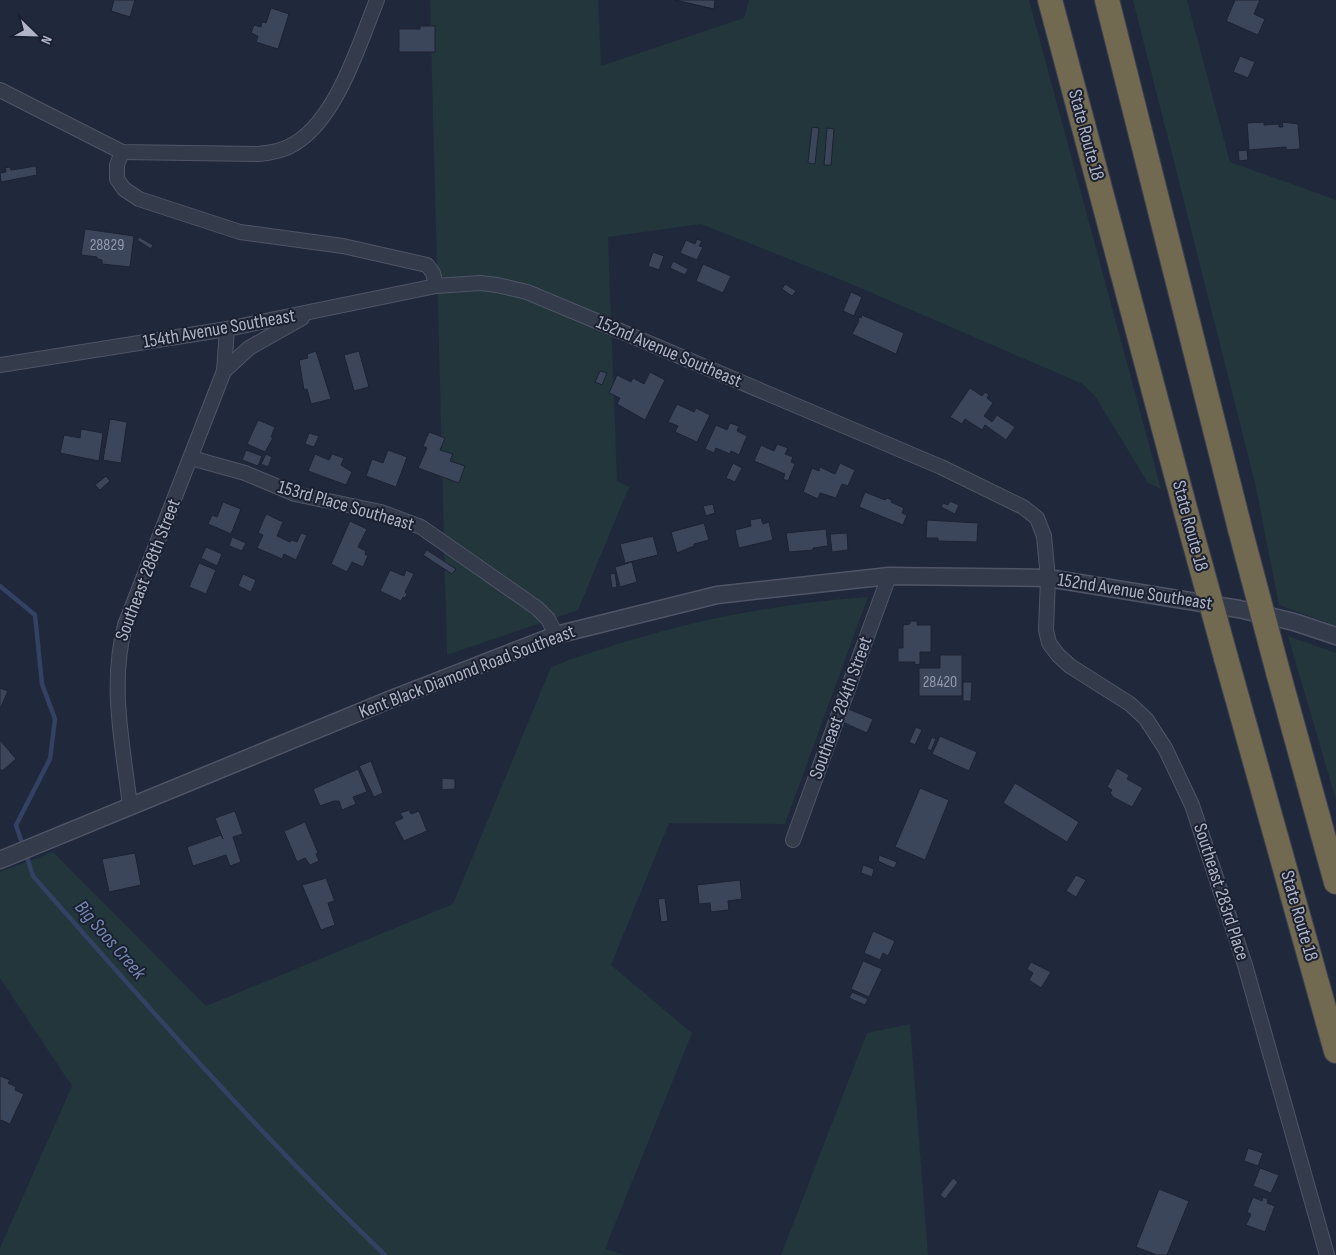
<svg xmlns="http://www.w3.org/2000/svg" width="1336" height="1255" font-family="'Sofia Sans Condensed',sans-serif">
  <rect width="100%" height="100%" fill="#20283b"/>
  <g fill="#22363c">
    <polygon points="430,0 598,0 601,66 744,18 749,0 1029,0 1161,489 1148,483 1095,396 1083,384 844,281 701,224 608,237 617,481 629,487 578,610 447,655"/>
    <polygon points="1133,0 1187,0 1230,162 1336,200 1336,626 1279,605 1255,483"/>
    <path d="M868 597 785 824 669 823 611 965 692 1033 605 1249 623 1255H0V1248L72 1086 0 978V872L53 852 206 1006 453 904 551 667C654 628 758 605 868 597Z"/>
    <polygon points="1288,636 1336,653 1336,800"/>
    <polygon points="910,1024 928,1255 781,1255 867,1033"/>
  </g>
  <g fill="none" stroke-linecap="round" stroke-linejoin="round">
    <g stroke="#334163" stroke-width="4.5">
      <polyline points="0,586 35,615 42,684 55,719 50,759 16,825 23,846"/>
      <path d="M26 854 33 876C147 1006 261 1136 385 1255"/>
    </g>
  </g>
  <g fill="#3c465b" stroke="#1c2232">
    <polygon points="114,0 135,0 130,17 111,11"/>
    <polygon points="675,0 715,0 714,9"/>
    <polygon points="1235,0 1260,0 1254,14 1265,19 1258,35 1226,21"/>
    <polygon points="271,8 289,14 278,49 256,42 258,36 251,33 254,25 261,27 262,22 266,23"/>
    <polygon points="420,26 435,26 435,52 399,52 399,29 420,29"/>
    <polygon points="1240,56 1255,62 1248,78 1233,72"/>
    <polygon points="1264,122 1264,125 1279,124 1279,127 1283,127 1282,122 1298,124 1300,149 1286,150 1286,147 1249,150 1247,123"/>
    <polygon points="812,127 819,128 815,164 808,163"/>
    <polygon points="827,128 834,129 831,165 824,165"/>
    <polygon points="1247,150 1248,160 1239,161 1238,151"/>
    <polygon points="36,166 37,175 1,182 0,173 6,172 5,168 10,167 11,170"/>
    <polygon points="85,229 134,236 130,267 102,264 102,260 97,259 97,257 81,255"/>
    <polygon points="139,237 153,245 151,249 137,240"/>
    <polygon points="697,239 702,241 699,246 703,247 697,260 680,253 686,240 695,244"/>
    <polygon points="653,252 664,256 659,270 648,266"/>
    <polygon points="673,261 688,269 685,275 670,268"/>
    <polygon points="703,264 731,276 723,293 696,281"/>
    <polygon points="785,284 796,291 792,296 782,289"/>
    <polygon points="851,292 862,297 854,316 843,311"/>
    <polygon points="862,315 904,333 896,354 852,334 859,321 858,317 861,318"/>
    <polygon points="316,351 331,399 311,404 307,389 304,390 299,360 308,358 307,354"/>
    <polygon points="359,351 369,387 354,391 344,355"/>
    <polygon points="600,371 607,373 602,385 595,382"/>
    <polygon points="650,372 665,380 645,420 617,404 620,398 609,393 617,375 631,382 633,378 644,384"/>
    <polygon points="970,388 982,396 985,392 989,395 987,398 993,403 984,416 992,422 997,415 1015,427 1006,440 985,425 982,430 965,419 962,424 950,417"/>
    <polygon points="677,404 694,412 696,408 710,415 697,442 675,432 678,426 668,422"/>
    <polygon points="110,419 127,422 121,463 103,460"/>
    <polygon points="258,420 275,427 271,437 273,438 265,452 247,444"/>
    <polygon points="730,423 739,426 737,431 747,436 739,455 731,451 730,454 716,448 714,453 705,449 716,425 727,430"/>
    <polygon points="81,429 103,433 99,461 60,453 64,435 80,438"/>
    <polygon points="429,432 445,438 440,450 453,454 450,461 465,466 459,483 418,468 427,448 423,446"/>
    <polygon points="309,433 319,436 314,447 305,444"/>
    <polygon points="777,444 788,448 785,454 793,457 791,462 795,464 788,481 783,479 785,474 754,461 761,445 774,451"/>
    <polygon points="246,450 262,456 258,466 242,460"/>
    <polygon points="388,450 407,457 396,487 366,476 372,459 383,463"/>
    <polygon points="266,454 272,457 268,467 261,464"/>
    <polygon points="315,454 329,460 332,454 344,458 341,465 352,472 346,485 308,471"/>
    <polygon points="733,463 742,468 735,482 726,478"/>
    <polygon points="840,463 855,470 848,486 842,484 836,498 820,493 818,499 803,492 812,468 819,471 820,467 835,474"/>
    <polygon points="106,476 110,481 100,490 95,485"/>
    <polygon points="865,492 885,500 887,498 892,500 891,502 904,508 902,513 907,515 903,525 859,507"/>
    <polygon points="950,501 959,505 955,514 941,507 943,503 948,505"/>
    <polygon points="223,502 241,509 231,534 208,524 212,515 217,517"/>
    <polygon points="713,504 715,513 706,516 703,506"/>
    <polygon points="266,514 283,522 277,536 290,542 291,540 297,542 301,533 307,535 296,560 284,554 282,559 257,548 263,535 258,533"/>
    <polygon points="761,518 763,524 769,522 773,540 739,548 735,530 751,526 750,520"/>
    <polygon points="927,520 978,523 977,542 938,541 938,538 926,538"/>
    <polygon points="350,521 367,529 358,547 366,551 365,554 368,556 363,567 352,562 347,572 331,564"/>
    <polygon points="704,523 709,540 694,544 694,546 677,553 671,532"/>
    <polygon points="826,529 828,546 813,548 813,550 789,552 786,533"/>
    <polygon points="847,533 848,550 832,552 830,534"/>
    <polygon points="653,536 658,555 625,563 620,544"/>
    <polygon points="232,537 246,543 242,551 229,546"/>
    <polygon points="206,547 222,554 217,566 201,558"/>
    <polygon points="427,550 456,569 452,574 423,555"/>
    <polygon points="632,562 637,582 620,587 615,567"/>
    <polygon points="199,563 216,570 206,594 189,587"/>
    <polygon points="390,570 404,576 406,570 414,574 405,592 407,594 405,598 403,597 401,601 380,591"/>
    <polygon points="615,573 617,587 612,588 610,574"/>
    <polygon points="243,574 256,580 251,592 238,586"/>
    <polygon points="910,621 917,621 917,625 931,625 931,652 920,652 920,664 915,665 915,662 898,662 898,648 903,648 903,625 910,624"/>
    <polygon points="940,655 962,655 962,696 919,696 919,668 940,668"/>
    <polygon points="963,682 972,682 971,701 963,701"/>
    <polygon points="0,688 8,691 0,709"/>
    <polygon points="846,708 873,719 867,733 840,721"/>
    <polygon points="916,727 922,730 915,745 909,742"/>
    <polygon points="940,736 977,752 969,771 932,754"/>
    <polygon points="932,737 936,739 931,751 927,749"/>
    <polygon points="0,740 16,759 2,771 0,769"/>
    <polygon points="371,761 383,793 374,797 359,766"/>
    <polygon points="1117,768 1129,775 1127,779 1143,788 1132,807 1113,797 1110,793 1112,790 1107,787"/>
    <polygon points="358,769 367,792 353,797 356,804 342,810 339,801 334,801 320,806 313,789"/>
    <polygon points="442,778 455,779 455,789 442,790"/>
    <polygon points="1015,783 1079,822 1067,842 1003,803"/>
    <polygon points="920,788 949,800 925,860 895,847"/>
    <polygon points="409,810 411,814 419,811 427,831 404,841 394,822 403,818 400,813"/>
    <polygon points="235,811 243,834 233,837 241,862 230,866 226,855 193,866 187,847 221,835 223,839 215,818"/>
    <polygon points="305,822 318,853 316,854 319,861 310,865 305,858 297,862 284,831"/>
    <polygon points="135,853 141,885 109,892 102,859"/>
    <polygon points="879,855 897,862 895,867 893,868 878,861"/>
    <polygon points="863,865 874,869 872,877 861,873"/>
    <polygon points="1076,875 1086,880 1076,897 1066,891"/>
    <polygon points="326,878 334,899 334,901 328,903 335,925 321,930 302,885"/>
    <polygon points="740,880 742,899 728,901 729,910 711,912 710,903 699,904 697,885"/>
    <polygon points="665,898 668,921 661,922 658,899"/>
    <polygon points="873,931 895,941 888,956 883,953 880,960 864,953"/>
    <polygon points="863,961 882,969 869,997 851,989"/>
    <polygon points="1031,962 1051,972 1041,988 1029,980 1033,973 1027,969"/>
    <polygon points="852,992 868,999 865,1005 849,998"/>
    <polygon points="0,1076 10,1080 8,1083 16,1087 15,1090 24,1094 10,1124 1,1120 0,1123"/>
    <polygon points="1248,1148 1263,1153 1258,1166 1244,1161"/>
    <polygon points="1260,1168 1279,1175 1271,1193 1253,1186"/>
    <polygon points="953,1178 958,1182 945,1199 940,1195"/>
    <polygon points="1159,1189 1189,1201 1167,1255 1157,1255 1136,1247"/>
    <polygon points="1253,1197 1262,1201 1263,1197 1268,1199 1267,1203 1275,1206 1265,1232 1246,1225 1251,1214 1247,1212"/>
  </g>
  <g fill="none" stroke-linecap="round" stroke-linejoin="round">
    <g stroke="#4f5566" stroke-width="16">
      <g id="minor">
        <path d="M0 90 122 152 258 154C271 153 283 151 294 144 337 119 359 44 377 0"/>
        <polyline points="122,152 117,165 117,179 124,189 139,199 240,232 343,246 427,265 433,273 436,286"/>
        <polyline points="0,365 227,329 436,286 480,283 497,285 527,292 625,333 941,467 1023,507 1037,518 1044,536 1048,578 1046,630 1049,643 1058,655 1070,666 1130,704 1146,719 1165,748 1192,805 1245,965 1327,1255"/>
        <polyline points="224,371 249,348 302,318"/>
        <polyline points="191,458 245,473 295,494 381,512 421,527 537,608 548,619 556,635"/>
        <path d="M130 806C123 745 109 686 125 625L224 371 227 329"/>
        <polyline points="793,840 889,576"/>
      </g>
    </g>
    <g stroke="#4f5566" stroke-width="19">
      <polyline id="tertiary" points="0,860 389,700 556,635 717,595 889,576 1048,578 1239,609 1294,622 1336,636"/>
    </g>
    <g stroke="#3c4253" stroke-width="26">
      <g id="motorway">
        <polyline points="1050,0 1186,512"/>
        <polyline points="1107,0 1240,529"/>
        <polyline points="1226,658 1336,1051"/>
        <polyline points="1278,672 1336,882"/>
      </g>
    </g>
    <use href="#minor" stroke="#343b4b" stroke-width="14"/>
    <use href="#tertiary" stroke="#343b4b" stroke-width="16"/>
    <use href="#motorway" stroke="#726951" stroke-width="24"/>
    <g stroke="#3c4253" stroke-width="26" stroke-linecap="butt">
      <g id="motorway-bridge">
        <polyline points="1186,512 1226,658"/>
        <polyline points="1240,529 1278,672"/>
      </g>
    </g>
    <use href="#motorway-bridge" stroke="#726951" stroke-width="24"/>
  </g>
  <g text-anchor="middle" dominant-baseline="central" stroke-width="4" stroke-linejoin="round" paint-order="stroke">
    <g font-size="16" fill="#9299ac">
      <text x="107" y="245">28829</text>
      <text x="940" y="682">28420</text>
    </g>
    <g font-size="19" fill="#afb5c7" stroke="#1a2030">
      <text transform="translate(1086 135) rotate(75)">State Route 18</text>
      <text transform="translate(219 329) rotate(-10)">154th Avenue Southeast</text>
      <text transform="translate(669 352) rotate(23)">152nd Avenue Southeast</text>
      <text transform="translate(346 506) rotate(16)">153rd Place Southeast</text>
      <text transform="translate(1190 526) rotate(75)">State Route 18</text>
      <text transform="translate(148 570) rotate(-69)">Southeast 288th Street</text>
      <text transform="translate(1135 592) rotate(9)">152nd Avenue Southeast</text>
      <text transform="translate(467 672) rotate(-21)">Kent Black Diamond Road Southeast</text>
      <text transform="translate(841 708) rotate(-70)">Southeast 284th Street</text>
      <text transform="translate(1221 892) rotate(72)">Southeast 283rd Place</text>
      <text transform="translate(1299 916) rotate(74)">State Route 18</text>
    </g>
    <g font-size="20" font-style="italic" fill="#7587b1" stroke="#1a2030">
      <text transform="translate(110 940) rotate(49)">Big Soos Creek</text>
    </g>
  </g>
  <g transform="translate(35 35) rotate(113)" stroke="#1a2030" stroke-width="4" paint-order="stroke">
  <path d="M0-4L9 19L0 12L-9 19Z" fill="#afb5c7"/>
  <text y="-8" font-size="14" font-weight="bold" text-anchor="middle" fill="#afb5c7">N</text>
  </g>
</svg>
